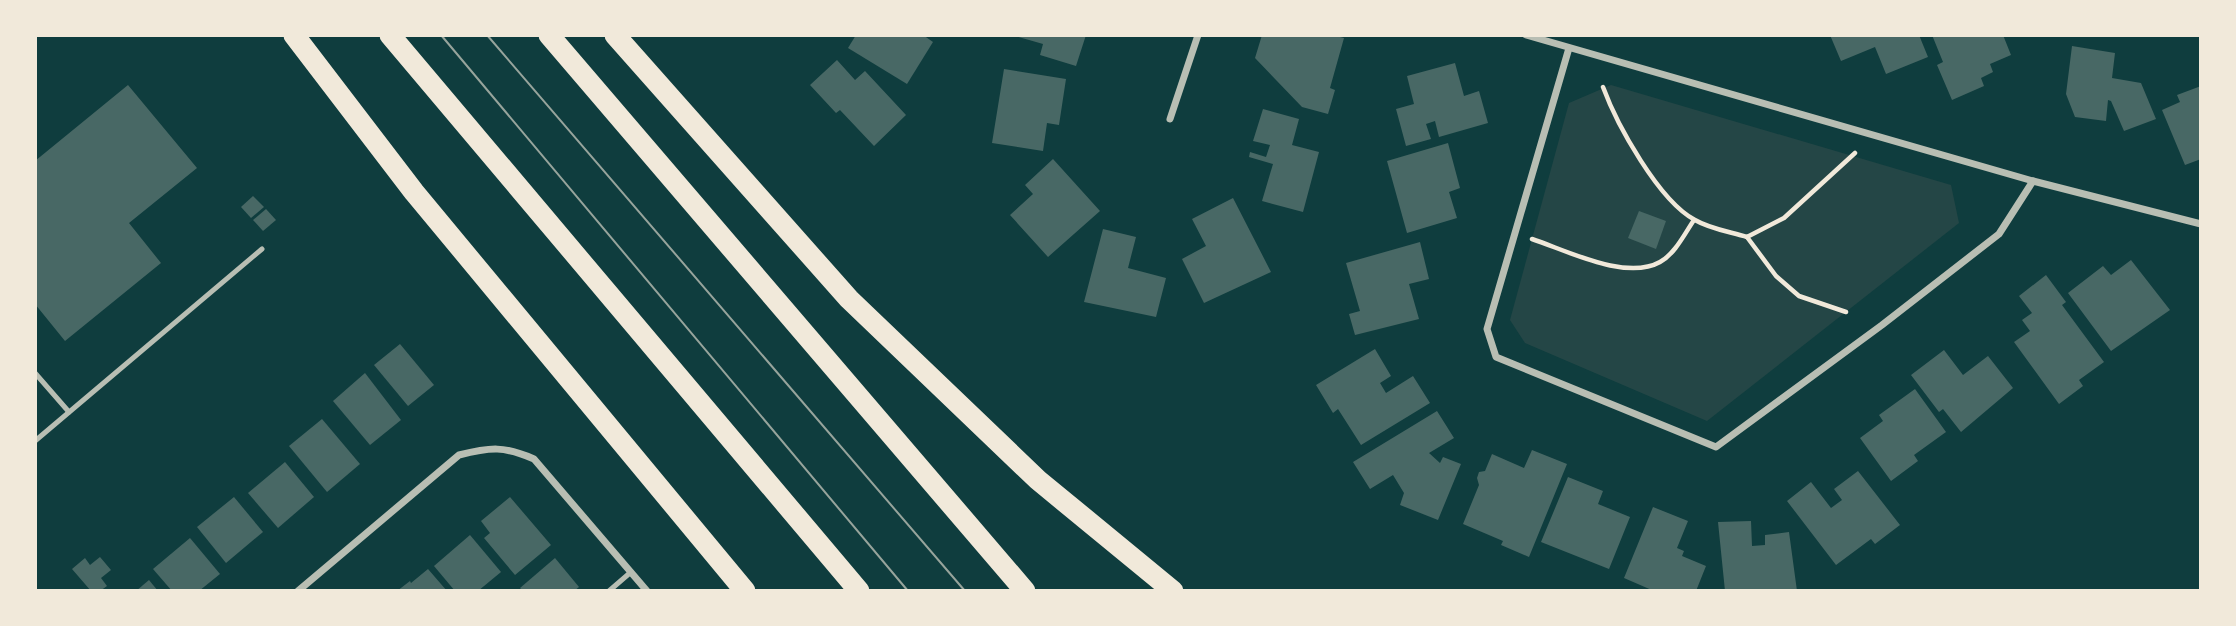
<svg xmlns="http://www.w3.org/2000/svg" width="2236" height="626" font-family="Poppins,sans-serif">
  <rect width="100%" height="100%" fill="#0f3d3e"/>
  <polygon fill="#244646" points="1611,85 1951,185 1959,223 1707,421 1525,343 1510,320 1569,103"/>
  <g fill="#486865">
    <polygon points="856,35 923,35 933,42 907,84 848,48"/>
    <polygon points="1086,35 1076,66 1040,55 1043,44 1015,36"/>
    <polygon points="1262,35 1332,35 1344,38 1330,88 1335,90 1328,114 1302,107 1255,58"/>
    <polygon points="1830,35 1919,35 1928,57 1886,74 1875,47 1841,61"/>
    <polygon points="1932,35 2003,35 2011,55 1990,64 1993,72 1981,78 1984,86 1952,100 1937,65 1943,62"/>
    <polygon points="2072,46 2115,53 2112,78 2141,83 2156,119 2124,131 2111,101 2108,100 2106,121 2075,117 2066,94"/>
    <polygon points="837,60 855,80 865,71 906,115 874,146 840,110 836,113 810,85"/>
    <polygon points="1455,63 1464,96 1479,91 1488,123 1439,137 1435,121 1426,124 1431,139 1406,146 1396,109 1414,104 1407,76"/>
    <polygon points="1004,69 1066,79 1059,125 1047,123 1043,151 992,143"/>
    <polygon points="128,85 197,168 129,223 161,263 65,341 35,304 35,161"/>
    <polygon points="2201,86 2201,159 2185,165 2162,110 2180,102 2177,95"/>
    <polygon points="1263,109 1299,119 1292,145 1319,152 1303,212 1262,201 1273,164 1249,157 1250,152 1266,157 1270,145 1253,141"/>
    <polygon points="1448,143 1460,188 1449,192 1457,218 1407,233 1387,161"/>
    <polygon points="1053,159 1100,211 1048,257 1010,215 1033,194 1025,185"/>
    <polygon points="253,196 264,207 251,218 241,207"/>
    <polygon points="1233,198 1271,272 1204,303 1182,259 1206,246 1192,219"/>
    <polygon points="266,209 276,220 263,231 253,220"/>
    <polygon points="1639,211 1666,221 1656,249 1628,238"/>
    <polygon points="1103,229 1136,237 1128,268 1166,278 1156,317 1084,302"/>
    <polygon points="1420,242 1429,279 1409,284 1419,319 1355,335 1349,314 1360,311 1346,263"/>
    <polygon points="2131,260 2170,310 2111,351 2068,293 2103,266 2111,275"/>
    <polygon points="2046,275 2066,302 2062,305 2104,362 2079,380 2083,386 2059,404 2014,342 2030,331 2022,320 2032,313 2019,296"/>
    <polygon points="400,344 434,385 408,406 374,365"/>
    <polygon points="1375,349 1391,376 1380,383 1386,393 1413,376 1430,403 1361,445 1338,409 1333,413 1316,385"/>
    <polygon points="1944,350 1963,375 1988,356 2013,388 1961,432 1943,409 1939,412 1911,375"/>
    <polygon points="365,373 401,420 370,445 333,401"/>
    <polygon points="1915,389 1946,432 1914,455 1918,461 1891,481 1860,438 1883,421 1879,415"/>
    <polygon points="1437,411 1454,438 1429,453 1440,463 1443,457 1461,464 1438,520 1400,505 1404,493 1393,475 1370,489 1353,462"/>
    <polygon points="322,419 360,464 327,492 289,446"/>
    <polygon points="1532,450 1567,464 1529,557 1501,545 1503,541 1463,524 1479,485 1477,478 1479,472 1485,471 1492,454 1524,468"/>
    <polygon points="285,462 314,497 278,528 248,493"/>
    <polygon points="1858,471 1900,525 1875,544 1871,539 1836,565 1787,501 1811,482 1831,508 1842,500 1834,489"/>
    <polygon points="1568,477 1603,491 1598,504 1630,517 1609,569 1541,542"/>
    <polygon points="234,497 263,532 226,563 197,527"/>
    <polygon points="510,497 551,545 515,575 484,538 490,533 481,521"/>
    <polygon points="1653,507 1688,521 1677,548 1684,551 1682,556 1706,566 1696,591 1654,591 1624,578"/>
    <polygon points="1751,521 1752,546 1765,545 1765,535 1789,532 1797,591 1725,591 1718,522"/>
    <polygon points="470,535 501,572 478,591 455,591 434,566"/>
    <polygon points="190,538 220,574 199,591 172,591 153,569"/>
    <polygon points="100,557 111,570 101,578 107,586 100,591 91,591 72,569 85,558 90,565"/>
    <polygon points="555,558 579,587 574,591 523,591 520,588"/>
    <polygon points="428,569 447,591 397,591 410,581 411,583"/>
    <polygon points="149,580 158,591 136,591"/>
  </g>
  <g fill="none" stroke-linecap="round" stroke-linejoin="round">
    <g stroke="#f1e9da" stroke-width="4.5">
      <path d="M1603 87C1617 125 1659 201 1695 220 1710 229 1731 232 1747 237L1784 218 1855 153"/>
      <polyline points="1747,237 1776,276 1799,296 1846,312"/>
      <path d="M1532 239C1568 251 1626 281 1660 262 1675 254 1685 233 1694 220"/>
    </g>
    <g stroke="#b8beb3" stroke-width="5">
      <polyline points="35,373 69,412"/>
      <polyline points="35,441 262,249"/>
      <polyline points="609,591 631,572"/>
    </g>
    <g stroke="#b8beb3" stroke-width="7">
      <polyline points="1526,35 2033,181 2201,224"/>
      <polyline points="1569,48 1487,329 1496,357 1716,447 1882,325 1999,234 2033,181"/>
      <polyline points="1170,119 1198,35"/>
      <path d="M298 591 459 455C491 447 504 446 534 459L647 591"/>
    </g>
    <g stroke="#f1e9da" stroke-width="21">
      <polyline points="294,35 414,192 745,591"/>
      <polyline points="390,35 859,591"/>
      <polyline points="549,35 1025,591"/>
      <polyline points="615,35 849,299 1038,480 1173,591"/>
    </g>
    <g stroke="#97a49c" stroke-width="2">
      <polyline points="441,35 908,591"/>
      <polyline points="487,35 965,591"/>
    </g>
  </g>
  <rect width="2236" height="626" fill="none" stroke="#f1e9da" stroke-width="74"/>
</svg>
